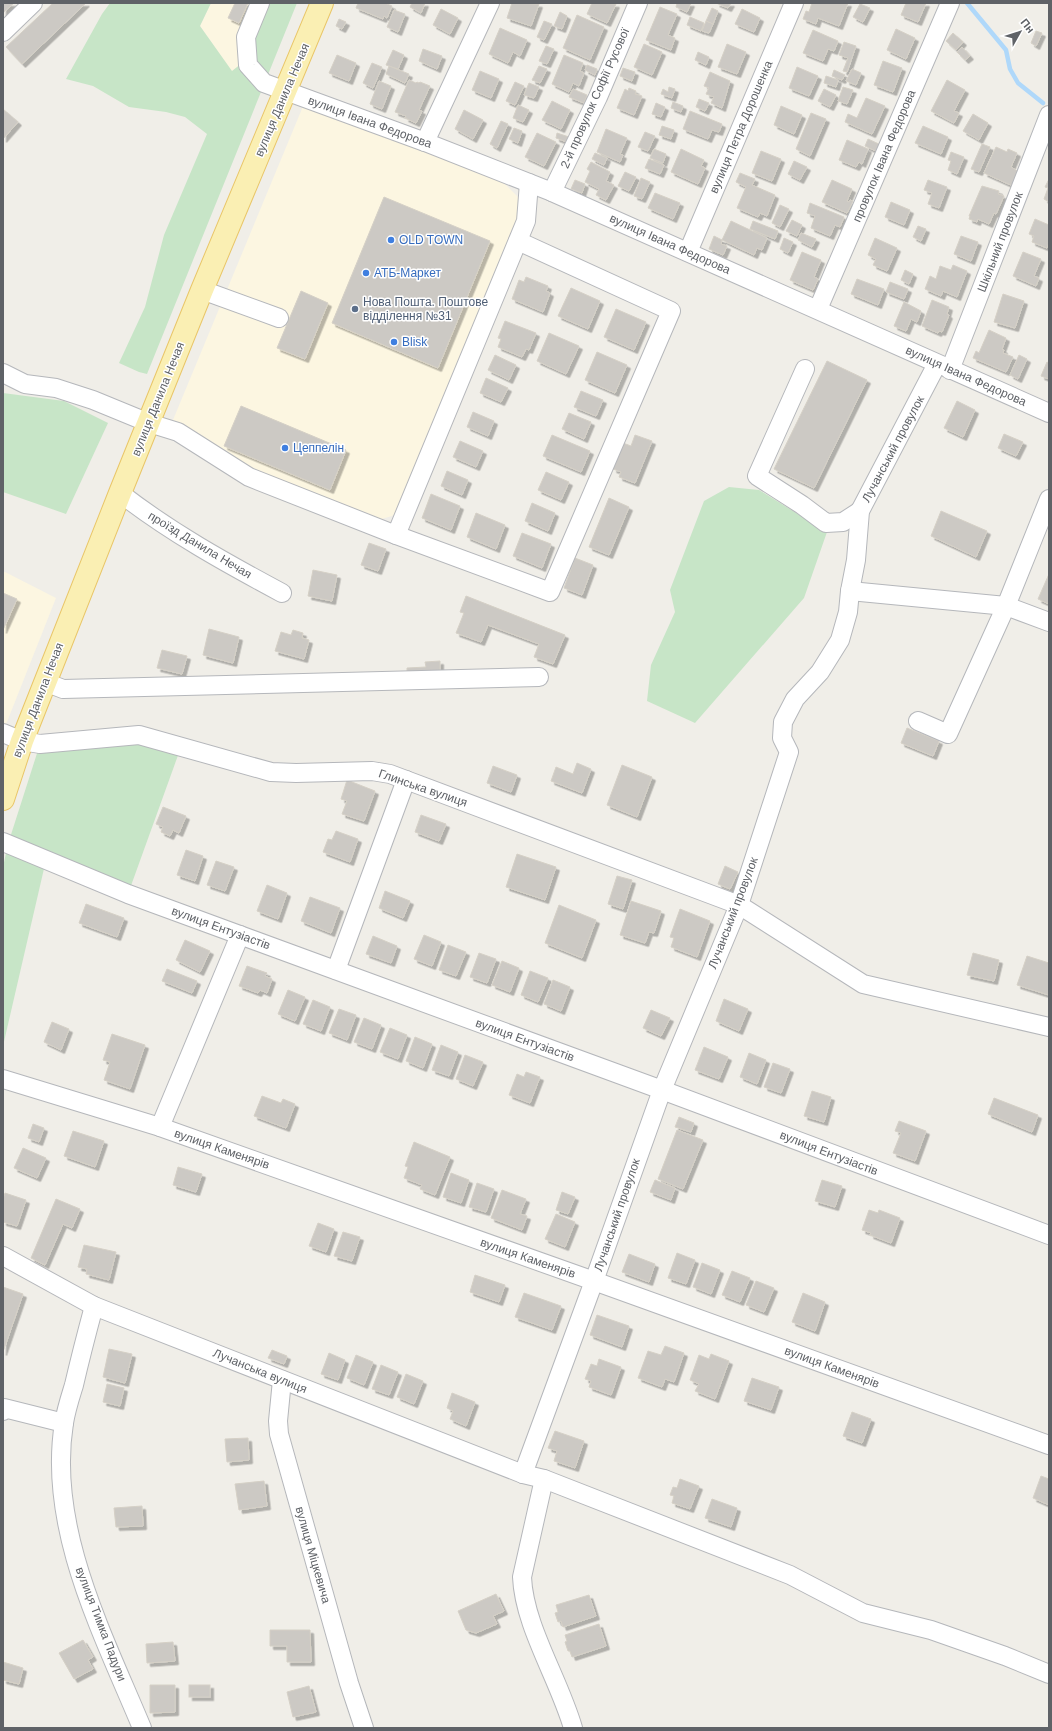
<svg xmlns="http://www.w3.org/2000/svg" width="1052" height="1731" font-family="Arial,sans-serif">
  <defs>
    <filter id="shadow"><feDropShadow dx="3.5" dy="3.5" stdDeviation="0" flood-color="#0004"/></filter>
  </defs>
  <rect width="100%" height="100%" fill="#f0eee8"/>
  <g fill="#fcf6e1">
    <polygon points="211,3 266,3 252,55 232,72 200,26"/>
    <polygon points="304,104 496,175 518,197 519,217 402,509 392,516 378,520 251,468 204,442 173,420"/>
    <polygon points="3,571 56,598 3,732"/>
  </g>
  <g fill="#c7e5c7">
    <polygon points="110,3 211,3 200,26 232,71 252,55 252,36 266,3 297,3 147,374 139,372 119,363 145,307 164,235 207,134 185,117 166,112 129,107 93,86 66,79 102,14"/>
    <polygon points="3,393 64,401 108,423 66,514 3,492"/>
    <polygon points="729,487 759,490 827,532 804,598 695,723 647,701 651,665 675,612 670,590 704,501"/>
    <polygon points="125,735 181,747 128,894 46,860 3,1046 3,867 8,844 40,744"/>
  </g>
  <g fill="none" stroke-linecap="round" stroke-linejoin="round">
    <polyline stroke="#afd8fa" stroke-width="4.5" points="967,3 1006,50 1010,69 1018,83 1043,103"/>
  </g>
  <g fill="#ccc9c4" stroke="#d5d0c6" filter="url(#shadow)">
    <polygon points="3,3 14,3 3,13"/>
    <polygon points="53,3 86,3 22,64 6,47"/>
    <polygon points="235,3 248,3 239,23 228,18"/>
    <polygon points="358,3 385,3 392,6 387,18 384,16 383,19 356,8"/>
    <polygon points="412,3 425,3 421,13 410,7"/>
    <polygon points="512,3 539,4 531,26 507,18"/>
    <polygon points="592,3 616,4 607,23 587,14"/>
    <polygon points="677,3 691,3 687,12 676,7"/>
    <polygon points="716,3 731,3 728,8"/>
    <polygon points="812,3 848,3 839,26 818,18 816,24 803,19 806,11 809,12"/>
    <polygon points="906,3 926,3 918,22 901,15"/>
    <polygon points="860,4 870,8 863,22 853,17"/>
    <polygon points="660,7 677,14 668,35 675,38 671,50 646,40"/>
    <polygon points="712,8 718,11 713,24 706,21"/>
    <polygon points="441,9 458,18 450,34 433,25"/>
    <polygon points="742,9 760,18 754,32 735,24"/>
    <polygon points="394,10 405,14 398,32 387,27"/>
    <polygon points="560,12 567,16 562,29 554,26"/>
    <polygon points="577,15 604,27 590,60 563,48"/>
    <polygon points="690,17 704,23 701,31 687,25"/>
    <polygon points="339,19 346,22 342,29 336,26"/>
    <polygon points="544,21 552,24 544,40 537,37"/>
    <polygon points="706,21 713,24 709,33 702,31"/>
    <polygon points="500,28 527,40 520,56 513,52 508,63 489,54"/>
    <polygon points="896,29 915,38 906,59 887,50"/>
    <polygon points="813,30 838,41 834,51 828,49 823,61 803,53"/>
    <polygon points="1036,31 1042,33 1036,46 1031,43"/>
    <polygon points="953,33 963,42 956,50 946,41"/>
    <polygon points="844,42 856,46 847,72 843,71 848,58 839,55"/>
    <polygon points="644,44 662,52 652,75 634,67"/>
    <polygon points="727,44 746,52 737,74 718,67"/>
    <polygon points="546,46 554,49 547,64 539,61"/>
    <polygon points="962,47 970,56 965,60 957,52"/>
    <polygon points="423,49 442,56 437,69 419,61"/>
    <polygon points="393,50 404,55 398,69 386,65"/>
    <polygon points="698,52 709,57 706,65 695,60"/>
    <polygon points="337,55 356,63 349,81 329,73"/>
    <polygon points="564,55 583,63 580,71 584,73 579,86 573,83 569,92 552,84"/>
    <polygon points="883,61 902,68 893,92 874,85"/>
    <polygon points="372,63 382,67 373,88 363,83"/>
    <polygon points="587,65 597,69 595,75 585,70"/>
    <polygon points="389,66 409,74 405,83 386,74"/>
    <polygon points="539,66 547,69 540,83 532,80"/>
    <polygon points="797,67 818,76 809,96 789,88"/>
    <polygon points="623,68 635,72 632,81 620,76"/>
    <polygon points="852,69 861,73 856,85 846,81"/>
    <polygon points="834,70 845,75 842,80 832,76"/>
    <polygon points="480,71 499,79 491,98 472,90"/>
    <polygon points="710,72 730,81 722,108 711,103 714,97 706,94 709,88 704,86"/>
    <polygon points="826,76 838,80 836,87 824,83"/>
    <polygon points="409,80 416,83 417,82 419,83 420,82 430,86 419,110 422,111 416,123 405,118 406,116 395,112"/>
    <polygon points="947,80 965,90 954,111 959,113 954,123 931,111"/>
    <polygon points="379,81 391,86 382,109 370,104"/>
    <polygon points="515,82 524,86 515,105 506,101"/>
    <polygon points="529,83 539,87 534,98 524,95"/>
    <polygon points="669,87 675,89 672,98 661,94 663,89 668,92"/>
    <polygon points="843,87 853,90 847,104 838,101"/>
    <polygon points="629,88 636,91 635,94 642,96 634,115 617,108 625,89 628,91"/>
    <polygon points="573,89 587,95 584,103 569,97"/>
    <polygon points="824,89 836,95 830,107 818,101"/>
    <polygon points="866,98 885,106 872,134 845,122 848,114 857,118"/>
    <polygon points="699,99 709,103 705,111 696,107"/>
    <polygon points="552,101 570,110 561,129 542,120"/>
    <polygon points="673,102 683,106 681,112 671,108"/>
    <polygon points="656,103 665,107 661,117 652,114"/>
    <polygon points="518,105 529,110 523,122 513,118"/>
    <polygon points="781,106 802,115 794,134 774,125"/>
    <polygon points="3,109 18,122 3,139"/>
    <polygon points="464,110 483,120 473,139 455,129"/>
    <polygon points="690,111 722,124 719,132 712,130 708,139 683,129"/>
    <polygon points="811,113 826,119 810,156 796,149"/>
    <polygon points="973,114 988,123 979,140 963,131"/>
    <polygon points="501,121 508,124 497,148 490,144"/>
    <polygon points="662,126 674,130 671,139 659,135"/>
    <polygon points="923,126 948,137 941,154 915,143"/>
    <polygon points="514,128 522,131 518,143 509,139"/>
    <polygon points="606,129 627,138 620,154 623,155 620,162 597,152"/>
    <polygon points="645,132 655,136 648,151 638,147"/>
    <polygon points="537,133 556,142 544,166 525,157"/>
    <polygon points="557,133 569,137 567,142 556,138"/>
    <polygon points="868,139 881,145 878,152 865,146"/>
    <polygon points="847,140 868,149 862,164 859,162 856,167 839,160"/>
    <polygon points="982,144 990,147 979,172 971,169"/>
    <polygon points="996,147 1007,152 1008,149 1017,153 1011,167 1019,172 1013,186 984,173"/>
    <polygon points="654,149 666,154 663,163 650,158"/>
    <polygon points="681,149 704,160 701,166 705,168 698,184 671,172"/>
    <polygon points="761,151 781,159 772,181 752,173"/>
    <polygon points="951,152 964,157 957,174 948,170 951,161 948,160"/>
    <polygon points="595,153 607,158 604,165 592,159"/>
    <polygon points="649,159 664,165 660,174 645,168"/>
    <polygon points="794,161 807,167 800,180 788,174"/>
    <polygon points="591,162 610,172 606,181 614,185 606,200 596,195 599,189 585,182 590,171 587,169"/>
    <polygon points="625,172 636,177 629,191 618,186"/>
    <polygon points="740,173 755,179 752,185 775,195 767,216 760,213 758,217 737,208 746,187 736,182"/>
    <polygon points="641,178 650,182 642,199 634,196"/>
    <polygon points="1049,179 1049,202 1044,199 1048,188 1045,187"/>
    <polygon points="575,180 585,184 582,193 571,189"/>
    <polygon points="832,180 852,189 847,201 849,202 850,200 853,201 847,213 822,202"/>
    <polygon points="928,180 947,187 939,208 928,204 932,193 924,190"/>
    <polygon points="982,186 999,191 998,194 1004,196 996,214 994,213 989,224 978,219 977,222 969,219 970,216 969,216"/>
    <polygon points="655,193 680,203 673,219 648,208"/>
    <polygon points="384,197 490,241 438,368 332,323"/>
    <polygon points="891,202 910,210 904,225 885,217"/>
    <polygon points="810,203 844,217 840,227 835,225 830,236 811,228 815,216 807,213"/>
    <polygon points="780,205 789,209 780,227 772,223"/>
    <polygon points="1035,219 1049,225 1049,242 1047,248 1032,242 1034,236 1029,234"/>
    <polygon points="792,220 802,225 797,236 786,231"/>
    <polygon points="731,221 767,238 762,250 757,248 754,255 722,240"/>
    <polygon points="753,221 778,231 775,239 750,229"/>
    <polygon points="918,226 926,229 921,241 913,237"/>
    <polygon points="801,233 816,239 812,247 798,240"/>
    <polygon points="714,236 722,240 721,244 727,246 723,255 709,249"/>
    <polygon points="961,236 978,242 971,261 954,254"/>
    <polygon points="784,238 793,242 788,253 780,249"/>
    <polygon points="875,238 897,248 887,271 873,265 876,259 868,255"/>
    <polygon points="802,252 821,260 814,277 818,279 813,290 790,280"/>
    <polygon points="1023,252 1041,259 1034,276 1039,278 1036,286 1013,276"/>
    <polygon points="953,265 967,271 957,297 943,291 941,296 925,289 930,276 936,279 940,266 951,270"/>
    <polygon points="905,270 913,274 909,284 901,280"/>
    <polygon points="526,277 548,286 546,291 550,293 543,312 512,299 519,280 524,282"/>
    <polygon points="857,279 884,289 878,305 851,294"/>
    <polygon points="890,282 908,289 904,299 886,292"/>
    <polygon points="571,288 600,301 588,329 558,316"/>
    <polygon points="301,291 328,303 305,359 277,348"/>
    <polygon points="1003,294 1024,301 1015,328 994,322"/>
    <polygon points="932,300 949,307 947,314 949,315 942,332 939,331 938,333 922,326"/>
    <polygon points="904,302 921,311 917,322 911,319 906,331 894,326"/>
    <polygon points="616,309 646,322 634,350 604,337"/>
    <polygon points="505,321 536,333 529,350 526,349 522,357 498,347 501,339 498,338"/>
    <polygon points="989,330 1006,338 1002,349 1004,350 1003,353 1013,357 1006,372 973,358 976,351 979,353"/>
    <polygon points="549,333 579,346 566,374 537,361"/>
    <polygon points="597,352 627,365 615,393 585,380"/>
    <polygon points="495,355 516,365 509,380 488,370"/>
    <polygon points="1019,355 1027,359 1018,379 1010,375"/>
    <polygon points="827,361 867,380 814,488 774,469"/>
    <polygon points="1047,362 1049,363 1049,379 1041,376"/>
    <polygon points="486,378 508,388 501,402 480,393"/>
    <polygon points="581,391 603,400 596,416 574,407"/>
    <polygon points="957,401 975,410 963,437 944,428"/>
    <polygon points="241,406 346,450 330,490 224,446"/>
    <polygon points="473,412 494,421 488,436 467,427"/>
    <polygon points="569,413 591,422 584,439 562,429"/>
    <polygon points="1004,434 1023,442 1016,456 998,448"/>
    <polygon points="552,435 590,451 581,472 543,456"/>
    <polygon points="635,435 652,441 635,483 619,477 621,472 613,469 623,443 631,446"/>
    <polygon points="460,441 483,451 476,467 453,457"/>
    <polygon points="447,471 468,480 462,495 441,486"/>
    <polygon points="546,472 569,482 561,500 538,490"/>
    <polygon points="431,494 460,506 451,530 422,518"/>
    <polygon points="609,498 629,507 609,555 589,547"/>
    <polygon points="532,503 555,513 548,531 525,521"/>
    <polygon points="941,511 987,531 976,557 931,536"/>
    <polygon points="476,513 505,525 496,549 467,537"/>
    <polygon points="522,533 551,544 542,568 513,556"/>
    <polygon points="369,543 386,549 378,571 361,565"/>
    <polygon points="575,558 593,565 582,595 564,588"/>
    <polygon points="313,570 337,575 332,601 308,596"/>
    <polygon points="1049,574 1049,604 1038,599"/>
    <polygon points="3,593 17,599 3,630"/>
    <polygon points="466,596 565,635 553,664 534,657 539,644 488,625 481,642 456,633 464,613 460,612"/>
    <polygon points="209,629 239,637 233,663 203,655"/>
    <polygon points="293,630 303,633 302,638 309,640 304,659 275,651 281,632 291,635"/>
    <polygon points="162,650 187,656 182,674 157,668"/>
    <polygon points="440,661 440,674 407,675 407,668 426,667 425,662"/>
    <polygon points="907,728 939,741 933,756 901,743"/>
    <polygon points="577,763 591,769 582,793 551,781 556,767 573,774"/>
    <polygon points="622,765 652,777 637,817 607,805"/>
    <polygon points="493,766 517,775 511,792 487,783"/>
    <polygon points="347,780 375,791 364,821 342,814 347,801 341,799"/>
    <polygon points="163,807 186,816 179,833 173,830 170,836 161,832 163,827 156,824"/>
    <polygon points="421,815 446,824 439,841 415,832"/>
    <polygon points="336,831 358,839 350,862 323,852 328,839 332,840"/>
    <polygon points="186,850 203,856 195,881 177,875"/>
    <polygon points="517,854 556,867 545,900 506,887"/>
    <polygon points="216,861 234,867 225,891 207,885"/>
    <polygon points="725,866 738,872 730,889 718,884"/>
    <polygon points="617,876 632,880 623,909 608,904"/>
    <polygon points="267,885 287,893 278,919 257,911"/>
    <polygon points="385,891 410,901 403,918 379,908"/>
    <polygon points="310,897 340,908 331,933 301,921"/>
    <polygon points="631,901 661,911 654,933 649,932 645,943 620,935"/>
    <polygon points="86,904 124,918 117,937 79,923"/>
    <polygon points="559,905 596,920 582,958 545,943"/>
    <polygon points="680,909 710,921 697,957 671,947 674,938 670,937"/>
    <polygon points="424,935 441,942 432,966 414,959"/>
    <polygon points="373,936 397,946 391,963 366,954"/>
    <polygon points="185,940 210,951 200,972 176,960"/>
    <polygon points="448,945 466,952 456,976 439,970"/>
    <polygon points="479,953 496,959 487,983 470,977"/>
    <polygon points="973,953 999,960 994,981 967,975"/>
    <polygon points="1027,956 1049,963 1049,995 1017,985"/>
    <polygon points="502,961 519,968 510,992 492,985"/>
    <polygon points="247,966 267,973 265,976 272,979 267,993 260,990 258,993 239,986"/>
    <polygon points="167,969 197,981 192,993 162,981"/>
    <polygon points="530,971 548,978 538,1002 521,995"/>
    <polygon points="553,980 570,987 561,1011 544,1004"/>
    <polygon points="288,990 305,997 295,1021 278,1014"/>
    <polygon points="724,999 748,1009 739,1031 716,1021"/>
    <polygon points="313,1000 330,1007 321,1031 303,1024"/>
    <polygon points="339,1009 356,1015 347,1040 329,1033"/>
    <polygon points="651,1010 670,1018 661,1036 643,1028"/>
    <polygon points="364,1018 381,1025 372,1049 354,1042"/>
    <polygon points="52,1022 69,1029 61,1050 44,1042"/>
    <polygon points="390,1028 407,1035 398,1059 380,1052"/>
    <polygon points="112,1034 145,1045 130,1089 104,1080 110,1062 103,1060"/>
    <polygon points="415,1037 432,1044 423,1068 406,1061"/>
    <polygon points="441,1045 458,1052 449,1076 432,1070"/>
    <polygon points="704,1047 728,1057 719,1079 695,1070"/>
    <polygon points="749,1053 766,1060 757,1084 740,1077"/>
    <polygon points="465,1055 483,1062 473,1086 456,1079"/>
    <polygon points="773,1063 790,1069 781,1093 764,1087"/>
    <polygon points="526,1072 540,1077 530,1103 509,1095 517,1074 524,1077"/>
    <polygon points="812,1091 831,1097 824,1122 804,1116"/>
    <polygon points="262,1096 281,1103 283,1099 295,1104 286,1128 254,1116"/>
    <polygon points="994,1098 1038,1115 1032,1132 988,1114"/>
    <polygon points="679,1117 694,1123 691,1132 675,1127"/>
    <polygon points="899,1121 926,1131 915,1161 893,1153 901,1133 895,1131"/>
    <polygon points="33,1124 44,1128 39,1142 28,1138"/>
    <polygon points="677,1130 703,1140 683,1189 658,1179"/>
    <polygon points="73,1131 104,1141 95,1167 64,1156"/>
    <polygon points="414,1142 450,1157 435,1195 420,1189 422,1185 404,1178 408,1167 405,1166"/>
    <polygon points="23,1148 46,1158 37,1178 14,1168"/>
    <polygon points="178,1167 202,1174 196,1192 173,1185"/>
    <polygon points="451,1173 469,1180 461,1203 443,1197"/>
    <polygon points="655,1180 675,1188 671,1200 650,1192"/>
    <polygon points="822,1180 842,1186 835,1207 815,1201"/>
    <polygon points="477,1183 494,1189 486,1212 469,1207"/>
    <polygon points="502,1190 526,1199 520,1214 527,1216 522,1230 491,1218"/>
    <polygon points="562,1192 575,1197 568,1214 556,1210"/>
    <polygon points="5,1193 26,1200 17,1226 3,1222 3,1199"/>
    <polygon points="56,1199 80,1209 72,1228 63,1224 45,1265 31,1258"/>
    <polygon points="869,1210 878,1213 879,1210 900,1218 891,1243 870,1235 871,1233 862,1230"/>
    <polygon points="556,1214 575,1222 565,1247 545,1239"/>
    <polygon points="318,1223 334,1229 326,1252 309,1246"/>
    <polygon points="343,1232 360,1237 352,1261 334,1256"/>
    <polygon points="84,1245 116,1252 109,1280 86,1274 87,1269 78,1267"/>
    <polygon points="677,1253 695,1260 686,1284 668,1278"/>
    <polygon points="629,1254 655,1264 649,1282 622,1272"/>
    <polygon points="702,1263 720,1270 711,1294 693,1287"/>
    <polygon points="732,1271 750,1278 740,1302 722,1295"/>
    <polygon points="475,1275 505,1285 499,1302 470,1292"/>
    <polygon points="756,1281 774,1288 764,1312 746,1305"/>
    <polygon points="3,1287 23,1294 3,1352"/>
    <polygon points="524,1293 561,1306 552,1330 515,1317"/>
    <polygon points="803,1293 825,1302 815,1331 792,1322"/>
    <polygon points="597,1315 629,1326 622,1347 590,1335"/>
    <polygon points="665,1346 684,1353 674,1382 665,1379 662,1387 638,1378 648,1351 661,1355"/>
    <polygon points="109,1349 132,1354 125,1383 103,1377"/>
    <polygon points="272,1350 287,1356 284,1364 268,1358"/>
    <polygon points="329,1353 345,1360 338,1380 321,1374"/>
    <polygon points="711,1354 729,1361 715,1399 695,1391 699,1384 690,1380 699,1355 709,1359"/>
    <polygon points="356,1355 373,1362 364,1385 347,1378"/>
    <polygon points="599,1359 621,1367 611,1395 589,1387 591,1381 585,1379 591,1364 597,1366"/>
    <polygon points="381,1365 398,1372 389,1395 372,1389"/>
    <polygon points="406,1374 423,1381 414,1404 397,1397"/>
    <polygon points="752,1378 779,1387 771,1410 744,1401"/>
    <polygon points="107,1384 124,1388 120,1406 103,1402"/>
    <polygon points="452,1393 475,1402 466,1426 450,1419 453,1411 447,1408"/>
    <polygon points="852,1412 871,1419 862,1443 843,1436"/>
    <polygon points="555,1431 584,1441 575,1468 554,1461 557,1451 548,1448"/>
    <polygon points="248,1438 249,1460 227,1462 225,1439"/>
    <polygon points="1041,1476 1049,1479 1049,1505 1033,1498"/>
    <polygon points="680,1479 699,1486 690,1509 672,1503 674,1496 670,1495 673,1487 677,1488"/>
    <polygon points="264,1481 267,1506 239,1510 235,1484"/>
    <polygon points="712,1499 737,1508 731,1527 705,1518"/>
    <polygon points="142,1506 143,1526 116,1527 114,1508"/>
    <polygon points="496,1594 504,1611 493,1616 497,1624 476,1633 466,1630 458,1611"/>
    <polygon points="589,1595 596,1616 563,1627 561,1621 558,1622 555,1613 558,1612 556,1605"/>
    <polygon points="599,1624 606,1646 572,1657 570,1651 568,1651 565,1642 567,1641 565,1635"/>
    <polygon points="270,1630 310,1630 311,1662 287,1662 287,1646 270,1646"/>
    <polygon points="83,1640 93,1657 88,1660 93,1669 74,1679 59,1653"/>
    <polygon points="173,1642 175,1661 147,1663 146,1644"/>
    <polygon points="3,1662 23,1668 19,1684 3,1680"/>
    <polygon points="150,1685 175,1685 175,1712 150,1713"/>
    <rect x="189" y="1685" width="21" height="12"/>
    <polygon points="309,1686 316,1712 293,1717 287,1692"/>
  </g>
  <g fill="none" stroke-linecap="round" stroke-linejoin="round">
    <g stroke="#b5b7bb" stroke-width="20">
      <g id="minor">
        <polyline points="260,3 246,37 248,65 264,83 425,142 552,192 1049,413"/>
        <polyline points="3,32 33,3"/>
        <polyline points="425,142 490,3"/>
        <polyline points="552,192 598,97 638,3"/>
        <polyline points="688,252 794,3"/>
        <polyline points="202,290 279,318"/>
        <polyline points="818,309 950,3"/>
        <polyline points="805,369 757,476 802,505 826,523 843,522 860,511"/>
        <polyline points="950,370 1049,115"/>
        <polyline points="3,373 25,384 56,388 93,400 149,423 178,432 249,477 396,535 550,592 671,311 518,241"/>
        <path d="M120 493C170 532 226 563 282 593"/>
        <polyline points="396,535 526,221 529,183"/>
        <polyline points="850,591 1006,606 1049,622"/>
        <polyline points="45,682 63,689 539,677"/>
        <polyline points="918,721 948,734 1006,606 1049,499"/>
        <polyline points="3,733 22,741 40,744 139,735 271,772 296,773 372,771 390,774 739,905 863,984 1049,1027"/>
        <polyline points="3,842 128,894 662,1090 1049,1235"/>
        <polyline points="336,970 406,780"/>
        <polyline points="3,1079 160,1127 594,1281 1049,1445"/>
        <polyline points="160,1127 240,935"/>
        <polyline points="3,1256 94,1306 523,1474 544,1479 790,1575 863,1613 931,1630 1005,1656 1049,1674"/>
        <path d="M94 1306C87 1332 80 1359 74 1385 70 1398 66 1410 64 1423 47 1528 103 1634 142 1728"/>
        <polyline points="282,1380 278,1421 279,1434 349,1683 364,1728"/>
        <polyline points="3,1411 4,1408 64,1423"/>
        <polyline points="523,1474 594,1281 662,1090 739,905 789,752 782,738 783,722 795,699 820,672 840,640 848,612 850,591 856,560 860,511 937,364"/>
        <path d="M544 1479 522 1577C524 1626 559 1679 573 1728"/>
      </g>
    </g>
    <g stroke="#e9c668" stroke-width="24">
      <polyline id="major" points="3,799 22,741 120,493 202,290 322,3"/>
    </g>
    <use href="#minor" stroke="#fff" stroke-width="18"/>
    <use href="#major" stroke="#faefb3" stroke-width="22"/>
  </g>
  <g fill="#3f7fe0" stroke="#fff" stroke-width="1.5">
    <circle cx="391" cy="240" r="4"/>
    <circle cx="366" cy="273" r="4"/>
    <circle cx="394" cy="342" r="4"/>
    <circle cx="285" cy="448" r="4"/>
  </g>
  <circle fill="#5c6f8a" stroke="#fff" stroke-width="1.5" cx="355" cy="309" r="4"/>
  <g text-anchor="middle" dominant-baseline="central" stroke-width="3" stroke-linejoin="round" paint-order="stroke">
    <g font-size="12" fill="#5f6267" stroke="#fff">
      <text transform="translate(595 98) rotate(-66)">2-й провулок Софії Русової</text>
      <text transform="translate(282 100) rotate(-67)">вулиця Данила Нечая</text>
      <text transform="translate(370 122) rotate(20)">вулиця Івана Федорова</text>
      <text transform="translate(741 127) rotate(-67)">вулиця Петра Дорошенка</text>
      <text transform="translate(884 156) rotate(-67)">провулок Івана Федорова</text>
      <text transform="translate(1000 242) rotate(-69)">Шкільний провулок</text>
      <text transform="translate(670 244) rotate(24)">вулиця Івана Федорова</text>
      <text transform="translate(966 376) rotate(24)">вулиця Івана Федорова</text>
      <text transform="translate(158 399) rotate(-68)">вулиця Данила Нечая</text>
      <text transform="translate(893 449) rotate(-62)">Лучанський провулок</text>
      <text transform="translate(200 545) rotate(31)">проїзд Данила Нечая</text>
      <text transform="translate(38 700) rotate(-69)">вулиця Данила Нечая</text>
      <text transform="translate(423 788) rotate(19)">Глинська вулиця</text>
      <text transform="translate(733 913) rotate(-69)">Лучанський провулок</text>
      <text transform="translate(221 928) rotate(20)">вулиця Ентузіастів</text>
      <text transform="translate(525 1040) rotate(20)">вулиця Ентузіастів</text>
      <text transform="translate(222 1149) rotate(19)">вулиця Каменярів</text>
      <text transform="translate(829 1153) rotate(21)">вулиця Ентузіастів</text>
      <text transform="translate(617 1215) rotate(-71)">Лучанський провулок</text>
      <text transform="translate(528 1258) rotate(19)">вулиця Каменярів</text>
      <text transform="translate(832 1367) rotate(20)">вулиця Каменярів</text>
      <text transform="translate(260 1371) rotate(22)">Лучанська вулиця</text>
      <text transform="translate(313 1555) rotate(74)">вулиця Міцкевича</text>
      <text transform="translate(101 1624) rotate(69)">вулиця Тимка Падури</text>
    </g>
    <g font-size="12" fill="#366cbe" stroke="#fff" text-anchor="start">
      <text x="399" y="240">OLD TOWN</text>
      <text x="374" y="273">АТБ-Маркет</text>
      <text x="402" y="342">Blisk</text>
      <text x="293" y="448">Цеппелін</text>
    </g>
    <g font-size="12" fill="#4e5e75" stroke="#fff" text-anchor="start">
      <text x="363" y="302">Нова Пошта. Поштове<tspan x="363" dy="14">відділення №31</tspan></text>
    </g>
  </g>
  <rect width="1052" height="1731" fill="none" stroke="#5f6267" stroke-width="8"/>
  <g transform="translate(1020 32) rotate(51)" stroke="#ffffff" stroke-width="3" paint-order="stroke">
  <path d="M0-3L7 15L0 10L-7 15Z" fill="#5f6267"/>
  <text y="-6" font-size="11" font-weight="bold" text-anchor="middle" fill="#5f6267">Пн</text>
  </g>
</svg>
